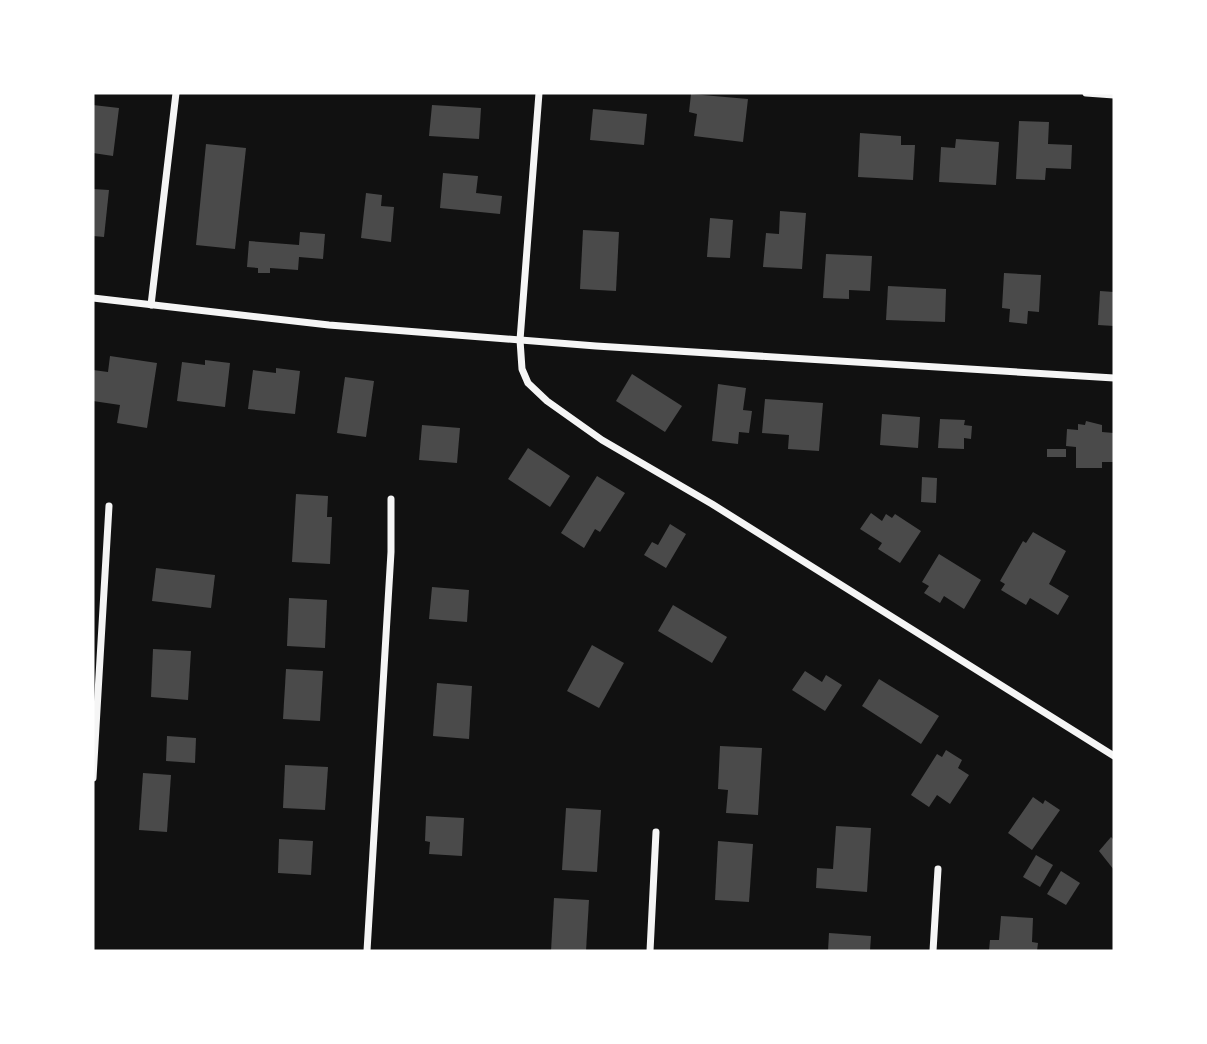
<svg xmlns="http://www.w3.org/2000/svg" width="1207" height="1044" font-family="Raleway,sans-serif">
  <rect width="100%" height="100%" fill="#111"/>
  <g fill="#4a4a4a">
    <polygon points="691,94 748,99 743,142 694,136 697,114 689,112"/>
    <polygon points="93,105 119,108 113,156 93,153"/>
    <polygon points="432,105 481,108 479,139 429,136"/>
    <polygon points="593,109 647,114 644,145 590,140"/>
    <polygon points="1019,121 1049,122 1048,144 1072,145 1071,169 1046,168 1045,180 1016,179"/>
    <polygon points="860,133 901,136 901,145 915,145 913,180 858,177"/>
    <polygon points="956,139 999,142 996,185 939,182 941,147 955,148"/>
    <polygon points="206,144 246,148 235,249 196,245"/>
    <polygon points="443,173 478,176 476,193 502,196 500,214 440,208"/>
    <polygon points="93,189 109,190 104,237 93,236"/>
    <polygon points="366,193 382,195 381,206 394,207 391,242 361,238"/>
    <polygon points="780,211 806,213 802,269 763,267 766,233 779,234"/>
    <polygon points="710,218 733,220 730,258 707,257"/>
    <polygon points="583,230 619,232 616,291 580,289"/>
    <polygon points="300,232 325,234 323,259 299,257 298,270 270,268 270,273 258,273 258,268 247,267 249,241 299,245"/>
    <polygon points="826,254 872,256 870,291 849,290 849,299 823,298"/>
    <polygon points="1004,273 1041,275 1039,312 1028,311 1027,324 1009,322 1010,309 1002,308"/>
    <polygon points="888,286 946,289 945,322 886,320"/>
    <polygon points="1100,291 1114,292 1114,326 1098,325"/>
    <polygon points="110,356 157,363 147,428 117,423 120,405 93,401 93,370 108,372"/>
    <polygon points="205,360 230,363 225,407 177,401 182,362 205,365"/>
    <polygon points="276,368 300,371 295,414 248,409 253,370 276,373"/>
    <polygon points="632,374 682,406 665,432 616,401"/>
    <polygon points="345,377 374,381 366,437 337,433"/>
    <polygon points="718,384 746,388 743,410 752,411 749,433 739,432 738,444 712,441"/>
    <polygon points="765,399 823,403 819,451 788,449 789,435 762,433"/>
    <polygon points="882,414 920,417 918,448 880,445"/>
    <polygon points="940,419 965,420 964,425 972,426 971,439 964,438 964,449 938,448"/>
    <polygon points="1086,421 1102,425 1102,432 1114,433 1113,462 1102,462 1102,468 1076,468 1076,447 1066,446 1067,429 1078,430 1078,424 1085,425"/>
    <polygon points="422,425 460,428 457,463 419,460"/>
    <polygon points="528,448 570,476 550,507 508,479"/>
    <rect x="1047" y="449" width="19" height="8"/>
    <polygon points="597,476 625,493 600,532 595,529 584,548 561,533"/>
    <polygon points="922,477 937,478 936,503 921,502"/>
    <polygon points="296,494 328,496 327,517 332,517 330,564 292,562"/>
    <polygon points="871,513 882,521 886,514 892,518 895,514 921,531 900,563 878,549 882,543 860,529"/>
    <polygon points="670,524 686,534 666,568 644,555 652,542 658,545"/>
    <polygon points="1033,532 1066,551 1049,584 1069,596 1058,615 1030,598 1026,605 1001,590 1005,584 1000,581 1023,541 1026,543"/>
    <polygon points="939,554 981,580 964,609 944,596 940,603 924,593 929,586 922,582"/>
    <polygon points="156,568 215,575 211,608 152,601"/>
    <polygon points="432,587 469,590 467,622 429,619"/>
    <polygon points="289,598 327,600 325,648 287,646"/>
    <polygon points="673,605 727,637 712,663 658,631"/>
    <polygon points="592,645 624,663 599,708 567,691"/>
    <polygon points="153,649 191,651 188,700 151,697"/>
    <polygon points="286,669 323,671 320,721 283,719"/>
    <polygon points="805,671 822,682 826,675 842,685 825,711 792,690"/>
    <polygon points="879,679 939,716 921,744 862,706"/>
    <polygon points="437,683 472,686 469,739 433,736"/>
    <polygon points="167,736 196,738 195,763 166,761"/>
    <polygon points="720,746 762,748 758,815 726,813 728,790 718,789"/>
    <polygon points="946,750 962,760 958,768 969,775 950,804 937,795 929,807 911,795 937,754 942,757"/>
    <polygon points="285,765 328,767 325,810 283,808"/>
    <polygon points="143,773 171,775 167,832 139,830"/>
    <polygon points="1033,797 1043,804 1045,800 1060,810 1032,850 1008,833"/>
    <polygon points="566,808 601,810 597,872 562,870"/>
    <polygon points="426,816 464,818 462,856 429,854 430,842 425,841"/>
    <polygon points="836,826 871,828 867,892 816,888 817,868 833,869"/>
    <polygon points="1111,837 1114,840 1114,870 1099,851"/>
    <polygon points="279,839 313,841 311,875 278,873"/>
    <polygon points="718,841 753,844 749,902 715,900"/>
    <polygon points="1036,855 1053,865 1040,887 1023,877"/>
    <polygon points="1061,871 1080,883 1066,905 1047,894"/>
    <polygon points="554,898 589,900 586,951 551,951"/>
    <polygon points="1001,916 1033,918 1032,942 1038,943 1037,951 989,951 990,940 999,940"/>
    <polygon points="829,933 871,936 870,951 828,951"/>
  </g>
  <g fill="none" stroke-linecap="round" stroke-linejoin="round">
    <g stroke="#f5f5f5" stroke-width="7">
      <polyline points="539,93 520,340 522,369 528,383 547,401 602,440 712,504 1114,756"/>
      <polyline points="1086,93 1114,95"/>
      <polyline points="93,298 329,325 596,346 1114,378"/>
      <polyline points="151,305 176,93"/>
      <polyline points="93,778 109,506"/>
      <polyline points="367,951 391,552 391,499"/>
      <polyline points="650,951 656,832"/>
      <polyline points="933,951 938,869"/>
    </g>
  </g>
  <rect width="1207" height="1044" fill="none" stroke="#ffffff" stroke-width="189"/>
</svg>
